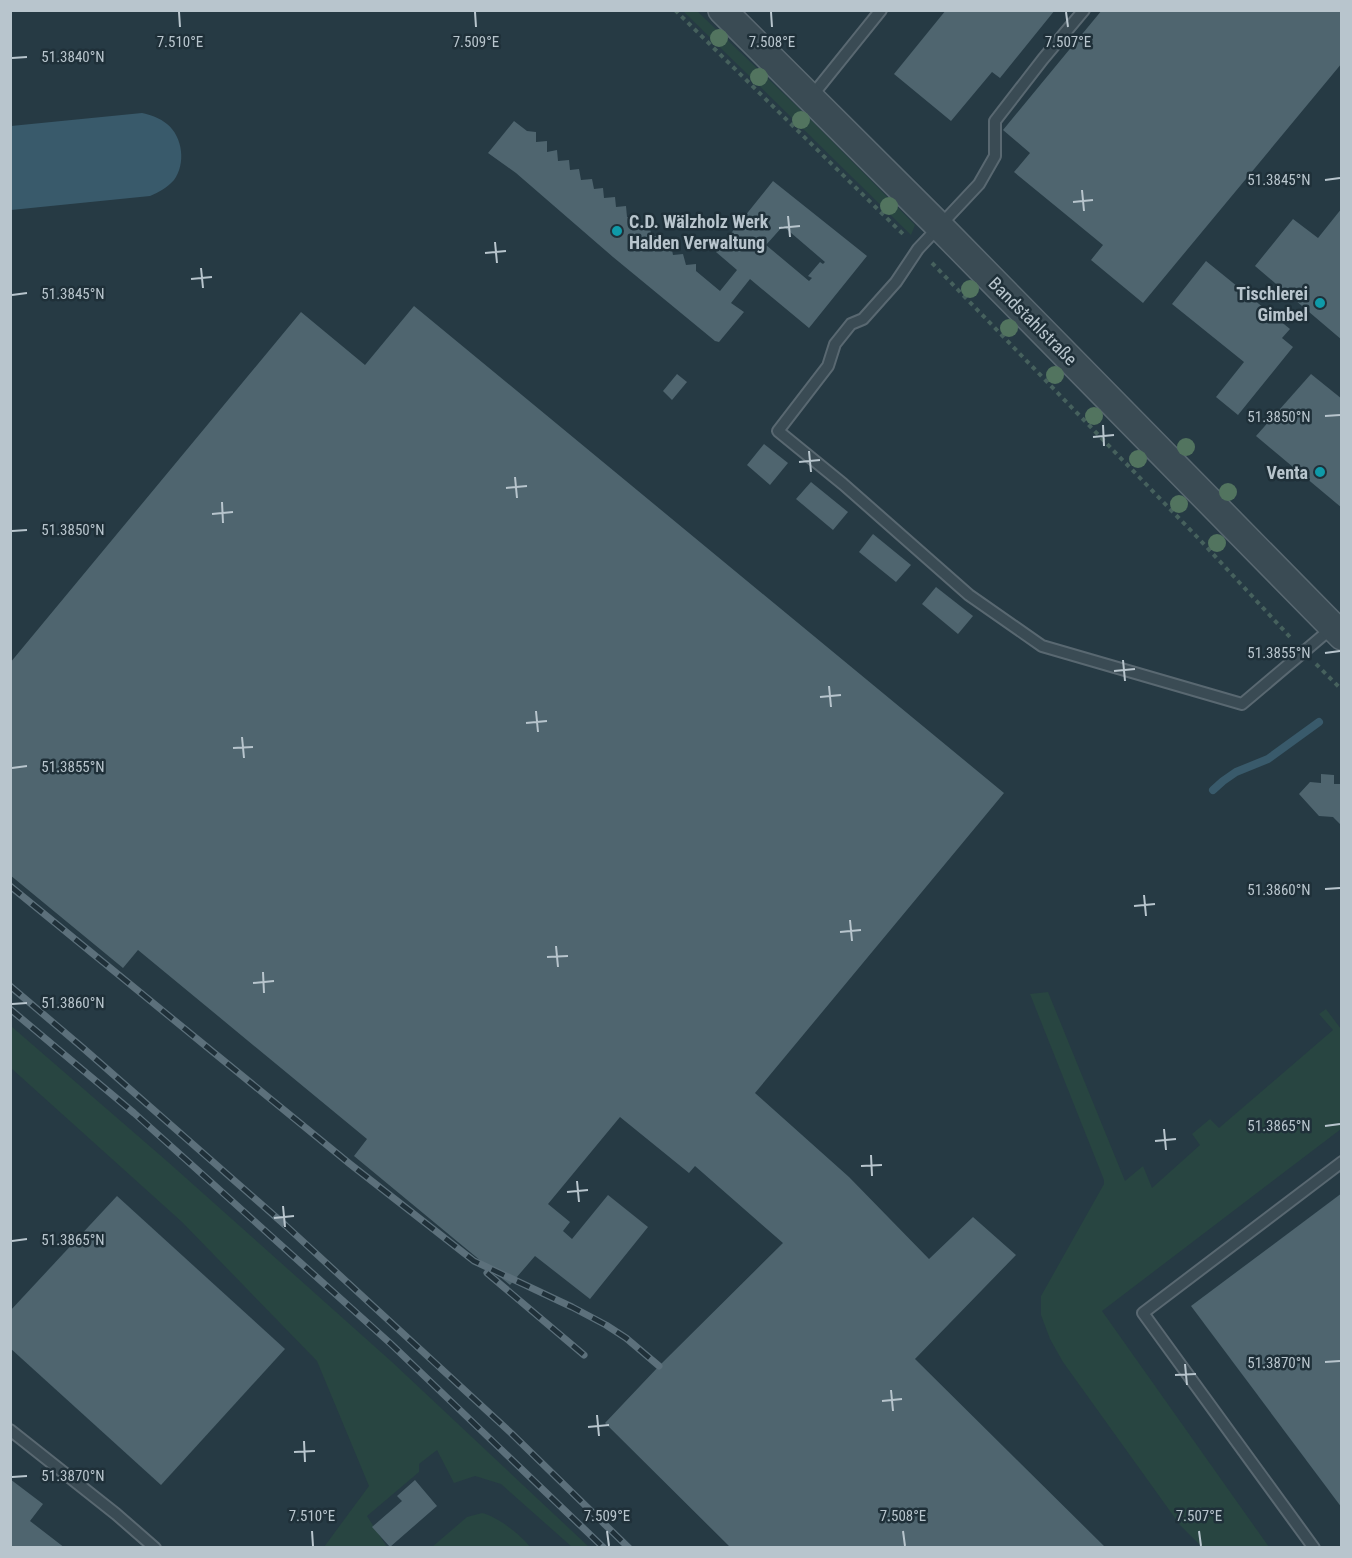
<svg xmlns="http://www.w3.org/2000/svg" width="1352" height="1558" font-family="'Roboto Condensed',sans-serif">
  <rect width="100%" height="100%" fill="#263a44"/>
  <g fill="#284541">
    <polygon points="683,11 697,11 806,115 915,225 911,235"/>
    <polygon points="1048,992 1125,1181 1143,1166 1152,1188 1200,1145 1192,1134 1210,1119 1219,1128 1333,1030 1319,1014 1326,1009 1341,1029 1341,1129 1102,1311 1269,1547 1202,1547 1180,1525 1063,1362 1050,1339 1041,1315 1041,1296 1104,1184 1104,1180 1030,994"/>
    <polygon points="11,1026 168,1162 392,1362 589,1547 572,1547 501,1484 475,1476 454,1483 437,1450 419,1464 419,1472 367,1516 387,1547 324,1547 369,1486 317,1361 182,1222 11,1068"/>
    <path d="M482 1513C498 1517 520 1534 530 1547H432L467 1517Z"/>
  </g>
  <path fill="#395a6b" d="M142 113C151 115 160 118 167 124 183 137 186 164 174 180 167 188 159 192 150 196L11 210V126Z"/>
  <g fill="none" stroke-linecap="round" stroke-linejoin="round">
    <polyline stroke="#395a6b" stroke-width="8" points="1213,790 1223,781 1236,772 1268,759 1319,722"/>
  </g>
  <g fill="#4f656f" fill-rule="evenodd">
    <polygon points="946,10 1055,10 1000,78 992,72 951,121 894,74"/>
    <polygon points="1102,10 1342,10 1342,63 1143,303 1091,260 1103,245 1014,172 1030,153 1003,130"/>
    <path d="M514 121 527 131 536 132V142L547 141V152L557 150 558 161 569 160 570 170 579 169 581 180 592 179 594 189 603 188 604 198 615 197 616 207 626 206 627 217H638L639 226H650L651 236H661L662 246 671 245 673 255 683 254 686 265 696 264V271L720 291 737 270 716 252 773 181 867 256 809 328 750 279 731 303 744 312 719 342 715 341 613 257 516 173 488 153ZM783 226 825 262 823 264 820 262 808 276 812 278 809 281 766 245Z"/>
    <polygon points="1342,208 1342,340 1255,266 1293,219 1318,238"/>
    <polygon points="1206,261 1290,329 1282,338 1293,347 1238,415 1216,397 1244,362 1172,304"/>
    <polygon points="414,306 1004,793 755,1093 849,1177 929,1259 973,1217 1016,1255 915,1359 1106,1548 731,1548 605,1423 659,1366 783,1243 695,1166 689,1173 620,1117 548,1204 570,1222 563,1231 572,1239 608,1195 648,1227 590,1299 535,1256 510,1285 354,1156 367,1139 138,950 123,968 10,875 10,663 301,312 365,365"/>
    <polygon points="677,374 687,382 672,400 663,391"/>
    <polygon points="1311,374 1342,399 1342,508 1256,436"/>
    <polygon points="764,444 788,463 770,485 747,465"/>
    <polygon points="811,482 848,512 833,530 796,499"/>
    <polygon points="873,534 911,565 896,582 859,552"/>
    <polygon points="936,587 973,616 958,634 922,604"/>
    <polygon points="1321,774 1334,775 1334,784 1342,784 1342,826 1333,817 1319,816 1299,794 1310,782 1321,783"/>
    <polygon points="1342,1193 1342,1508 1191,1306"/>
    <polygon points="117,1196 285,1349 161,1485 10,1348 10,1311"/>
    <polygon points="10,1479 43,1504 30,1521 65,1548 10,1548"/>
    <polygon points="415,1480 437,1506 390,1547 372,1527 402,1501 397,1496"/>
  </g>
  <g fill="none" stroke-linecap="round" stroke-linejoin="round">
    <g stroke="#596871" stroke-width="14">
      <g id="service">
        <polyline points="1084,10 1043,59 995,121 995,156 979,184 918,249 896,282 863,319 851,324 835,344 828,366 778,431 843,484 969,595 1042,646 1242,704 1333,627"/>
        <polyline points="811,97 881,10"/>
        <polyline points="10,1430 116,1514 155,1548"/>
        <polyline points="1314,1548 1143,1313 1342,1162"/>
      </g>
    </g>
    <g stroke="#596871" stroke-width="30">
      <polyline id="tertiary" points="722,10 940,227 1342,636"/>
    </g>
    <g stroke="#46615d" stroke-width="4" stroke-dasharray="4.5 4.5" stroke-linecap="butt">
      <polyline points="675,10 906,237"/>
      <polyline points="932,263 1200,540 1290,637"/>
      <polyline points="1316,664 1342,690"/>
    </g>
    <use href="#service" stroke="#3a4b54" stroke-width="10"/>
    <use href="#tertiary" stroke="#3a4b54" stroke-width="27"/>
    <g stroke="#5c707b" stroke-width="7">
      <g id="rail">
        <polyline points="10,886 350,1164 474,1261 572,1307 606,1325 626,1338 659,1366"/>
        <polyline points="10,986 83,1048 285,1225 511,1433 629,1548"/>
        <polyline points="10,1009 134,1113 391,1344 604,1548"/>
        <polyline points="487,1273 584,1355"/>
      </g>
    </g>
    <use href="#rail" stroke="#1f3039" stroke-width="4.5" stroke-dasharray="14" stroke-linecap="butt"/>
  </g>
  <g fill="#52745f">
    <circle cx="719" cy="38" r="9"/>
    <circle cx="759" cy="77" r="9"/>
    <circle cx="801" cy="120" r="9"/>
    <circle cx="889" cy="206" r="9"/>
    <circle cx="970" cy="289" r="9"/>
    <circle cx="1009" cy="328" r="9"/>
    <circle cx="1055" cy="375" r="9"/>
    <circle cx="1094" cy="416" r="9"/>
    <circle cx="1186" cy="447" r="9"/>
    <circle cx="1138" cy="459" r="9"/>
    <circle cx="1228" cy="492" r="9"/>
    <circle cx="1179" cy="504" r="9"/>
    <circle cx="1217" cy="543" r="9"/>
  </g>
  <path fill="none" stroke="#b8c5cd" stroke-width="2" d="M179 12 180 27M475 12 476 27M771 12 772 27M1066 12 1068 27M12 58 27 57M1325 180 1340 178M1082 190 1084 211M1073 202 1093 200M788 216 790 237M779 228 800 226M495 242 497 263M485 253 506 251M201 268 203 288M191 279 212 277M12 295 27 293M1325 416 1340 415M1103 425 1104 446M1093 437 1114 435M809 451 811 472M799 462 820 460M515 477 517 498M506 488 527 486M222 502 223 523M212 514 233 512M12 531 27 530M1325 653 1340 651M1123 660 1125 681M1114 671 1135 669M829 686 831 707M820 697 841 695M536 711 538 732M526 723 547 721M242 737 244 758M233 748 253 747M12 768 27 766M1325 889 1340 888M1144 895 1146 916M1134 906 1155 904M850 920 852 941M840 932 861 930M556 946 558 967M547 957 568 956M263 972 264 993M253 983 274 981M12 1004 27 1003M1325 1126 1340 1124M1164 1129 1166 1150M1155 1141 1176 1139M871 1155 872 1176M861 1166 882 1165M577 1181 579 1202M567 1192 588 1190M283 1206 285 1227M274 1218 294 1216M12 1241 27 1239M1325 1362 1340 1361M1185 1364 1187 1385M1175 1375 1196 1374M891 1390 893 1411M882 1401 902 1399M597 1415 599 1436M588 1427 609 1425M304 1441 305 1462M294 1452 315 1451M12 1477 27 1476M312 1531 313 1546M607 1531 609 1546M903 1531 905 1546M1199 1531 1201 1546"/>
  <g fill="#0f9aa8" stroke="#1f3039" stroke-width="2">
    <circle cx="617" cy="231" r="6"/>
    <circle cx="1320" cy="303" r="6"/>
    <circle cx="1320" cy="472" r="6"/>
  </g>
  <g text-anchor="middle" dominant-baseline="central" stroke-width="5" stroke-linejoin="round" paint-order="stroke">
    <g font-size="18" font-weight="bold" fill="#b8c5cd" stroke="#1f3039" text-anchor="end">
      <text x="629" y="221" text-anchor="start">C.D. Wälzholz Werk<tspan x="629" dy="21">Halden Verwaltung</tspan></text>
      <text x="1308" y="293">Tischlerei<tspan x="1308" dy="21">Gimbel</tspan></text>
      <text x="1308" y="472">Venta</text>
    </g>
    <g font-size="18" fill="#b8c5cd" stroke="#1f3039">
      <text transform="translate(1033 321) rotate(45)">Bandstahlstraße</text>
    </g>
  </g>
  <g font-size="15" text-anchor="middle" fill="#b8c5cd" stroke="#1f3039" stroke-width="5" stroke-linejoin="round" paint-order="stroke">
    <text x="180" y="47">7.510°E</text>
    <text x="476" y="47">7.509°E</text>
    <text x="772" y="47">7.508°E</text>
    <text x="1068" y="47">7.507°E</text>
    <text x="73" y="62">51.3840°N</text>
    <text x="1279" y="185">51.3845°N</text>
    <text x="73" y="299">51.3845°N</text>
    <text x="1279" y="422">51.3850°N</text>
    <text x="73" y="535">51.3850°N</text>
    <text x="1279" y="658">51.3855°N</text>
    <text x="73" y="772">51.3855°N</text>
    <text x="1279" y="895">51.3860°N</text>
    <text x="73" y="1008">51.3860°N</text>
    <text x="1279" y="1131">51.3865°N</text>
    <text x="73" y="1245">51.3865°N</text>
    <text x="1279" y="1368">51.3870°N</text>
    <text x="73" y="1481">51.3870°N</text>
    <text x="312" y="1521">7.510°E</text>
    <text x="607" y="1521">7.509°E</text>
    <text x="903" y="1521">7.508°E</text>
    <text x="1199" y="1521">7.507°E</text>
  </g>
  <rect width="1352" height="1558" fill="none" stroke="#b8c5cd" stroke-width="24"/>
</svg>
